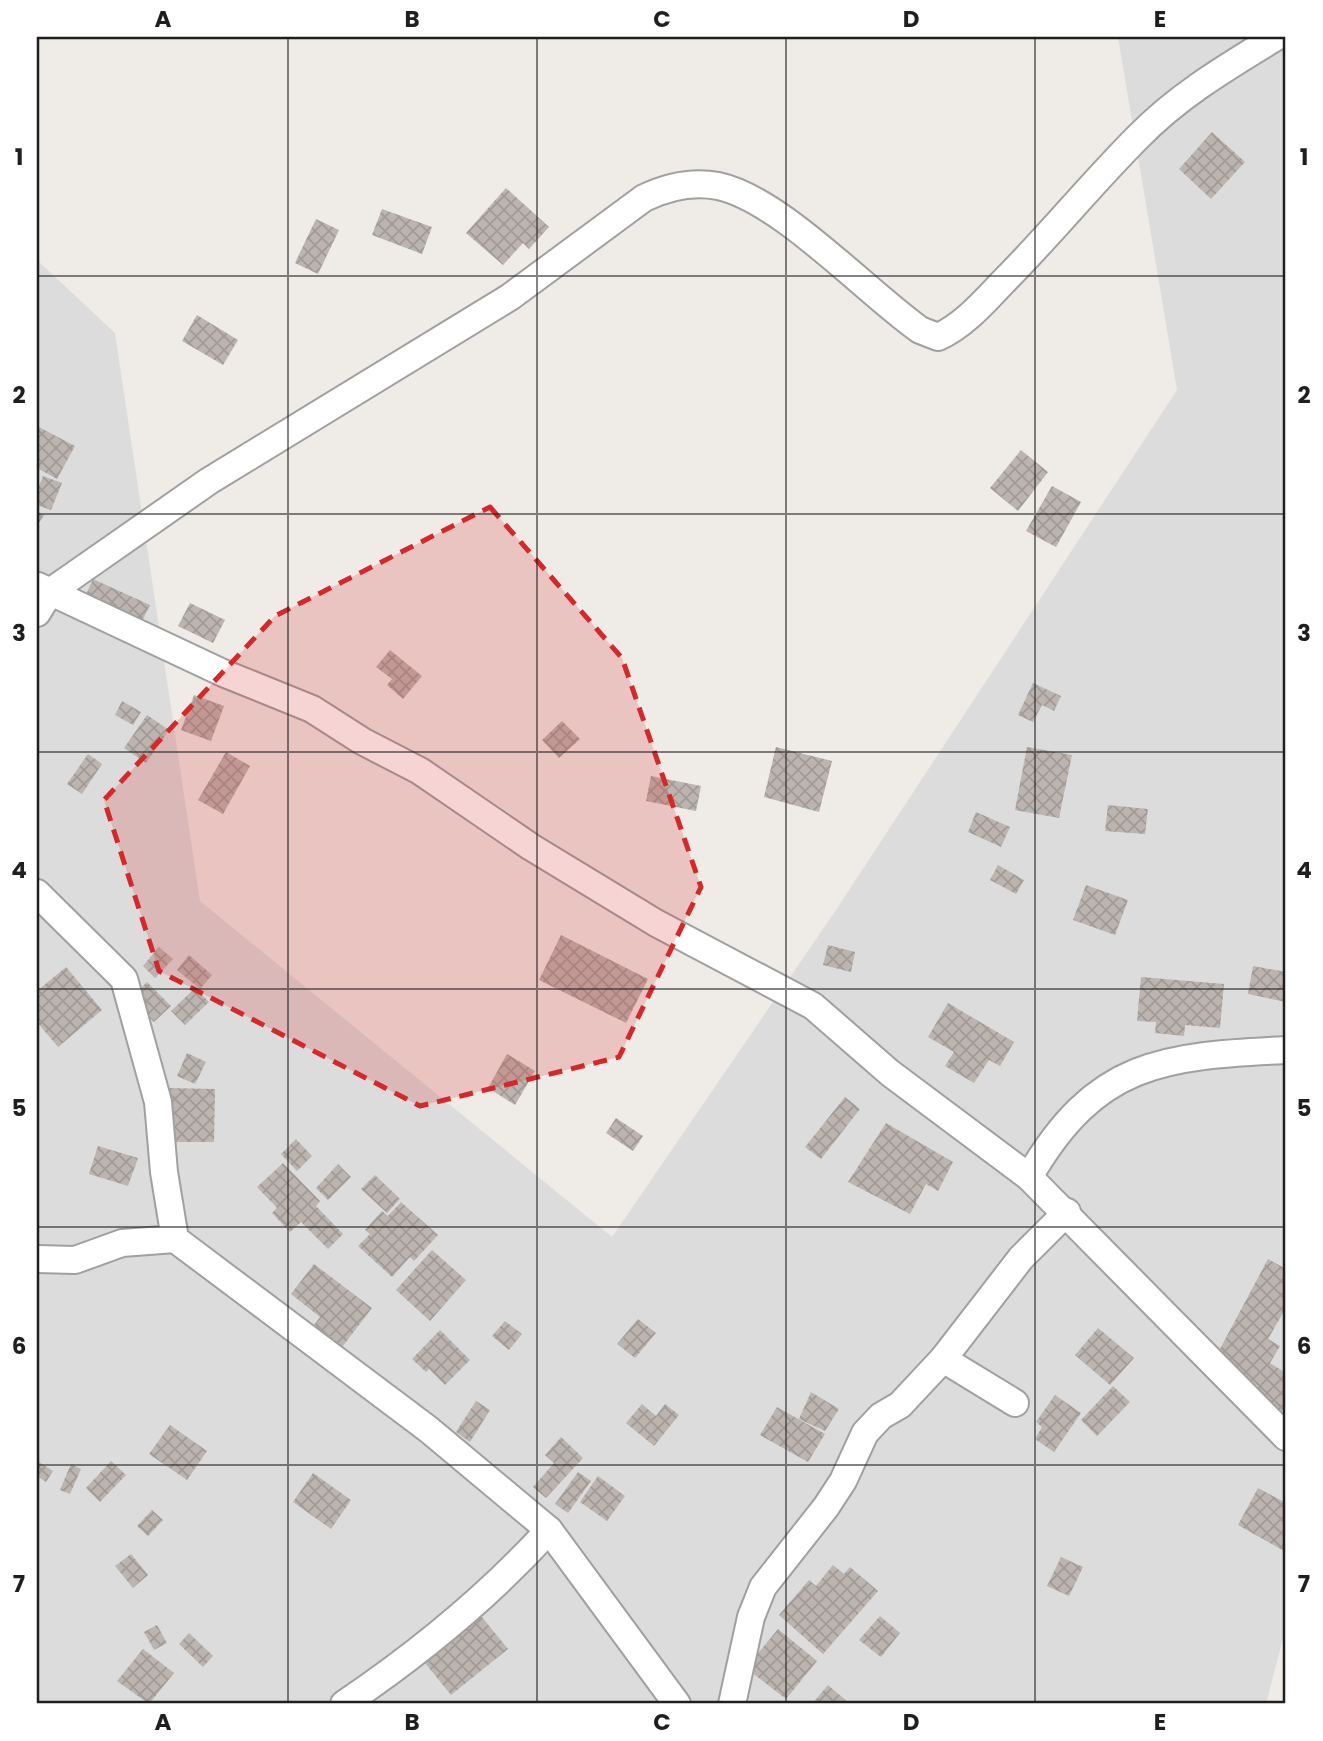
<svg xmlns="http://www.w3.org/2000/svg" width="1323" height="1741" font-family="Poppins,sans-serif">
  <defs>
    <pattern id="building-cross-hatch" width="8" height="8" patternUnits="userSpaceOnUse" patternTransform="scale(1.75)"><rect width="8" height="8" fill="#bcb4af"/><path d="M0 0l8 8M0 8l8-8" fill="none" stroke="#a19a96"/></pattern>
  </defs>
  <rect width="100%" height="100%" fill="#efebe6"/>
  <polygon fill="#dddcdc" points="1118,37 1286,37 1286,1627 1266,1704 37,1704 37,260 115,333 200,901 612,1237 834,913 1177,390"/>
  <g fill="url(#building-cross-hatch)">
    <polygon points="1212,132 1245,162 1211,199 1179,169"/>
    <polygon points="506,188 549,227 529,249 523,243 503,265 466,233"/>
    <polygon points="382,209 432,227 422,254 372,235"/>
    <polygon points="316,219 339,230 318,274 295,263"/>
    <polygon points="197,315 238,340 223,365 182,341"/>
    <polygon points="37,426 75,446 57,479 37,468"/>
    <polygon points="1021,450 1048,472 1018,511 990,488"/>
    <polygon points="43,476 62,483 51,510 37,505 37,491"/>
    <polygon points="1052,486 1081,502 1056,547 1026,531"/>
    <polygon points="37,511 44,515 37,526"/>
    <polygon points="93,579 150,605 139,627 83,601"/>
    <polygon points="190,603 225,620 213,643 178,626"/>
    <polygon points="390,650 422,676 403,699 387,685 392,679 376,667"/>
    <polygon points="1033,683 1061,696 1054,711 1042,705 1033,722 1018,715"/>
    <polygon points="194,695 224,706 211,741 181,730"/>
    <polygon points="122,701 141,712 133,725 115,715"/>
    <polygon points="147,715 169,730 146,763 124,748"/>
    <polygon points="562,721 580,739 559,758 542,740"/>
    <polygon points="776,747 832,761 819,812 764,797"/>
    <polygon points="1027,747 1072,755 1059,818 1015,810"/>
    <polygon points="226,752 250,766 223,814 198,800"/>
    <polygon points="88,754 102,764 82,794 67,784"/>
    <polygon points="651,776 701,786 696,811 646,801"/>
    <polygon points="1108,805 1148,809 1145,834 1105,831"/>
    <polygon points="976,812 1010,827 1001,847 968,832"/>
    <polygon points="998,865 1024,880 1016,894 990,880"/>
    <polygon points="1086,885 1128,900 1115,935 1073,920"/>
    <polygon points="561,935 648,979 626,1023 539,980"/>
    <polygon points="828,945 855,952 851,972 823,965"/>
    <polygon points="159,947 173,959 155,978 143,966"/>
    <polygon points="189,955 212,975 200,989 177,970"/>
    <polygon points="1253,966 1286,972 1286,1002 1248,994"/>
    <polygon points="66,967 102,1010 58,1047 37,1022 37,991"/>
    <polygon points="1141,977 1224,984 1220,1028 1185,1025 1184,1036 1155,1033 1156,1022 1137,1021"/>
    <polygon points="147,982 171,1006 154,1022 130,999"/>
    <polygon points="195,988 209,1002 185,1025 171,1011"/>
    <polygon points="948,1003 1014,1042 1000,1066 989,1060 974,1083 945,1066 954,1052 928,1037"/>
    <polygon points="187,1053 206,1062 195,1084 177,1076"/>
    <polygon points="507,1054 535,1071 515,1105 488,1088"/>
    <polygon points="167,1088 215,1089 214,1142 166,1142"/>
    <polygon points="845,1097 860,1109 821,1159 805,1147"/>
    <polygon points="616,1118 643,1136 633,1151 606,1133"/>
    <polygon points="886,1123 953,1162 938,1191 926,1184 910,1214 848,1182"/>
    <polygon points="296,1139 312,1156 297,1171 281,1154"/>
    <polygon points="98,1146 138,1158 128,1186 89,1174"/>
    <polygon points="283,1163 320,1201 316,1206 343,1234 328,1249 301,1222 290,1232 272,1213 277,1208 257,1187"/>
    <polygon points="338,1164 351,1177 328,1200 316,1188"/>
    <polygon points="375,1175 400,1199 387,1213 361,1189"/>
    <polygon points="401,1202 438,1235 414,1261 410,1257 392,1277 358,1246 370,1234 365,1230 382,1211 388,1216"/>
    <polygon points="432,1250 466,1280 430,1321 396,1290"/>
    <polygon points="1268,1259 1286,1269 1286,1308 1268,1339 1280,1346 1270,1363 1286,1373 1286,1404 1282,1412 1253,1397 1258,1386 1213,1362"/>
    <polygon points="314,1264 372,1308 339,1351 311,1329 320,1317 291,1294"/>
    <polygon points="638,1319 656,1333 635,1358 617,1344"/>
    <polygon points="505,1321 522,1334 509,1350 492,1336"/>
    <polygon points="1098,1328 1134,1358 1110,1385 1075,1355"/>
    <polygon points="440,1330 470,1360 445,1385 429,1369 426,1372 412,1359"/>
    <polygon points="1113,1386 1130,1402 1097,1436 1081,1420"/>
    <polygon points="811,1392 839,1409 825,1431 799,1419"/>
    <polygon points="1055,1395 1081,1413 1054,1452 1035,1439 1042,1427 1036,1422"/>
    <polygon points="476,1401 490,1410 470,1442 456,1432"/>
    <polygon points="642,1404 656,1416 665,1404 679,1415 654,1446 626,1423"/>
    <polygon points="777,1407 825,1434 808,1462 760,1435"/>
    <polygon points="170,1425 207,1451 187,1480 149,1454"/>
    <polygon points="561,1437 583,1458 546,1498 533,1487 554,1463 545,1455"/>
    <polygon points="111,1461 126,1475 100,1502 86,1488"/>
    <polygon points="39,1462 53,1471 46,1482 37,1476"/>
    <polygon points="71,1464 81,1469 70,1494 60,1490"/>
    <polygon points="578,1472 591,1481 568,1513 555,1504"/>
    <polygon points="313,1473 351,1500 331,1529 293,1502"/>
    <polygon points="598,1476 625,1496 607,1521 580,1502"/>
    <polygon points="1258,1488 1286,1503 1286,1552 1238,1525"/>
    <polygon points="152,1510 163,1520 148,1536 137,1526"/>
    <polygon points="131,1554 148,1575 133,1588 115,1566"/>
    <polygon points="1061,1557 1083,1567 1069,1596 1047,1586"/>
    <polygon points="833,1565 844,1574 850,1567 878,1591 823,1654 779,1615 809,1580 816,1586"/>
    <polygon points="477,1611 508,1649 451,1695 421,1658"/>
    <polygon points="880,1616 900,1633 881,1657 859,1640"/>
    <polygon points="157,1625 167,1643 154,1650 144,1632"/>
    <polygon points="778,1629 817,1661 786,1699 746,1668"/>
    <polygon points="189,1633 213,1656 203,1667 179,1644"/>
    <polygon points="143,1649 174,1673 149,1704 117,1681"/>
    <polygon points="828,1685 850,1704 812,1704"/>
  </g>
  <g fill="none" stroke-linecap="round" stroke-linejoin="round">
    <g stroke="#a0a0a0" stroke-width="30">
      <g id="street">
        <polyline points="38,586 223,673 312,709 362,741 420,771 531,847 656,923 813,1006 890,1073 1029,1177 1286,1437"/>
        <path d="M37 613 50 592 209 481 510 297 644 198C667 187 692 181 718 186 780 199 865 291 920 330L938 337C963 326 984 302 1003 282 1050 235 1091 184 1138 137 1179 95 1227 67 1276 37"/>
        <polyline points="37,893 124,979 158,1102 164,1172 175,1239 428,1429 549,1530 677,1704"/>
        <path d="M1029 1177C1096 1061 1163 1056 1286 1050"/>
        <polyline points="37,1259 75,1260 122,1243 175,1239"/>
        <polyline points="943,1359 1015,1403"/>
        <path d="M344 1704C418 1654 488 1597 549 1530"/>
        <polyline points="732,1704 751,1617 763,1587 826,1507 843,1481 865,1433 881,1416 900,1405 943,1359 1021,1258 1067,1212"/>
      </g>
    </g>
    <use href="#street" stroke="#fff" stroke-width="26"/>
  </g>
  <path fill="#d62828" fill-opacity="0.2" stroke="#d62828" stroke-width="5" stroke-dasharray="14 9" stroke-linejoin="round" d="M490 507 622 658 701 887 619 1057 420 1106 159 971 104 800 275 616Z"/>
  <path fill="none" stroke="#1f1f1f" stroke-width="2" stroke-opacity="0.55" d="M288 37V1704M537 37V1704M786 37V1704M1035 37V1704M37 276H1286M37 514H1286M37 752H1286M37 989H1286M37 1227H1286M37 1465H1286"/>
  <rect width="1323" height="1741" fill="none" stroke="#ffffff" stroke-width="77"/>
  <rect x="38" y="38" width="1246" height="1664" fill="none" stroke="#1f1f1f" stroke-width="2.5"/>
  <g font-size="23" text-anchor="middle" font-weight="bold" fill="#1f1f1f">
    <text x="163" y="27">A</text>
    <text x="412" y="27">B</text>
    <text x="662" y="27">C</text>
    <text x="911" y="27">D</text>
    <text x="1160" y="27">E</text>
    <text x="19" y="165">1</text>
    <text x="1304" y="165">1</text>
    <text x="19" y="403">2</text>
    <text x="1304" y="403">2</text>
    <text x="19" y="641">3</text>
    <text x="1304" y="641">3</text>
    <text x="19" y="878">4</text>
    <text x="1304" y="878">4</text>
    <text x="19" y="1116">5</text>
    <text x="1304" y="1116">5</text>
    <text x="19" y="1354">6</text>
    <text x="1304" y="1354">6</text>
    <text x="19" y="1592">7</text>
    <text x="1304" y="1592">7</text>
    <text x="163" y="1730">A</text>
    <text x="412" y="1730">B</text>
    <text x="662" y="1730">C</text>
    <text x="911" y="1730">D</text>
    <text x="1160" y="1730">E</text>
  </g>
</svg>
